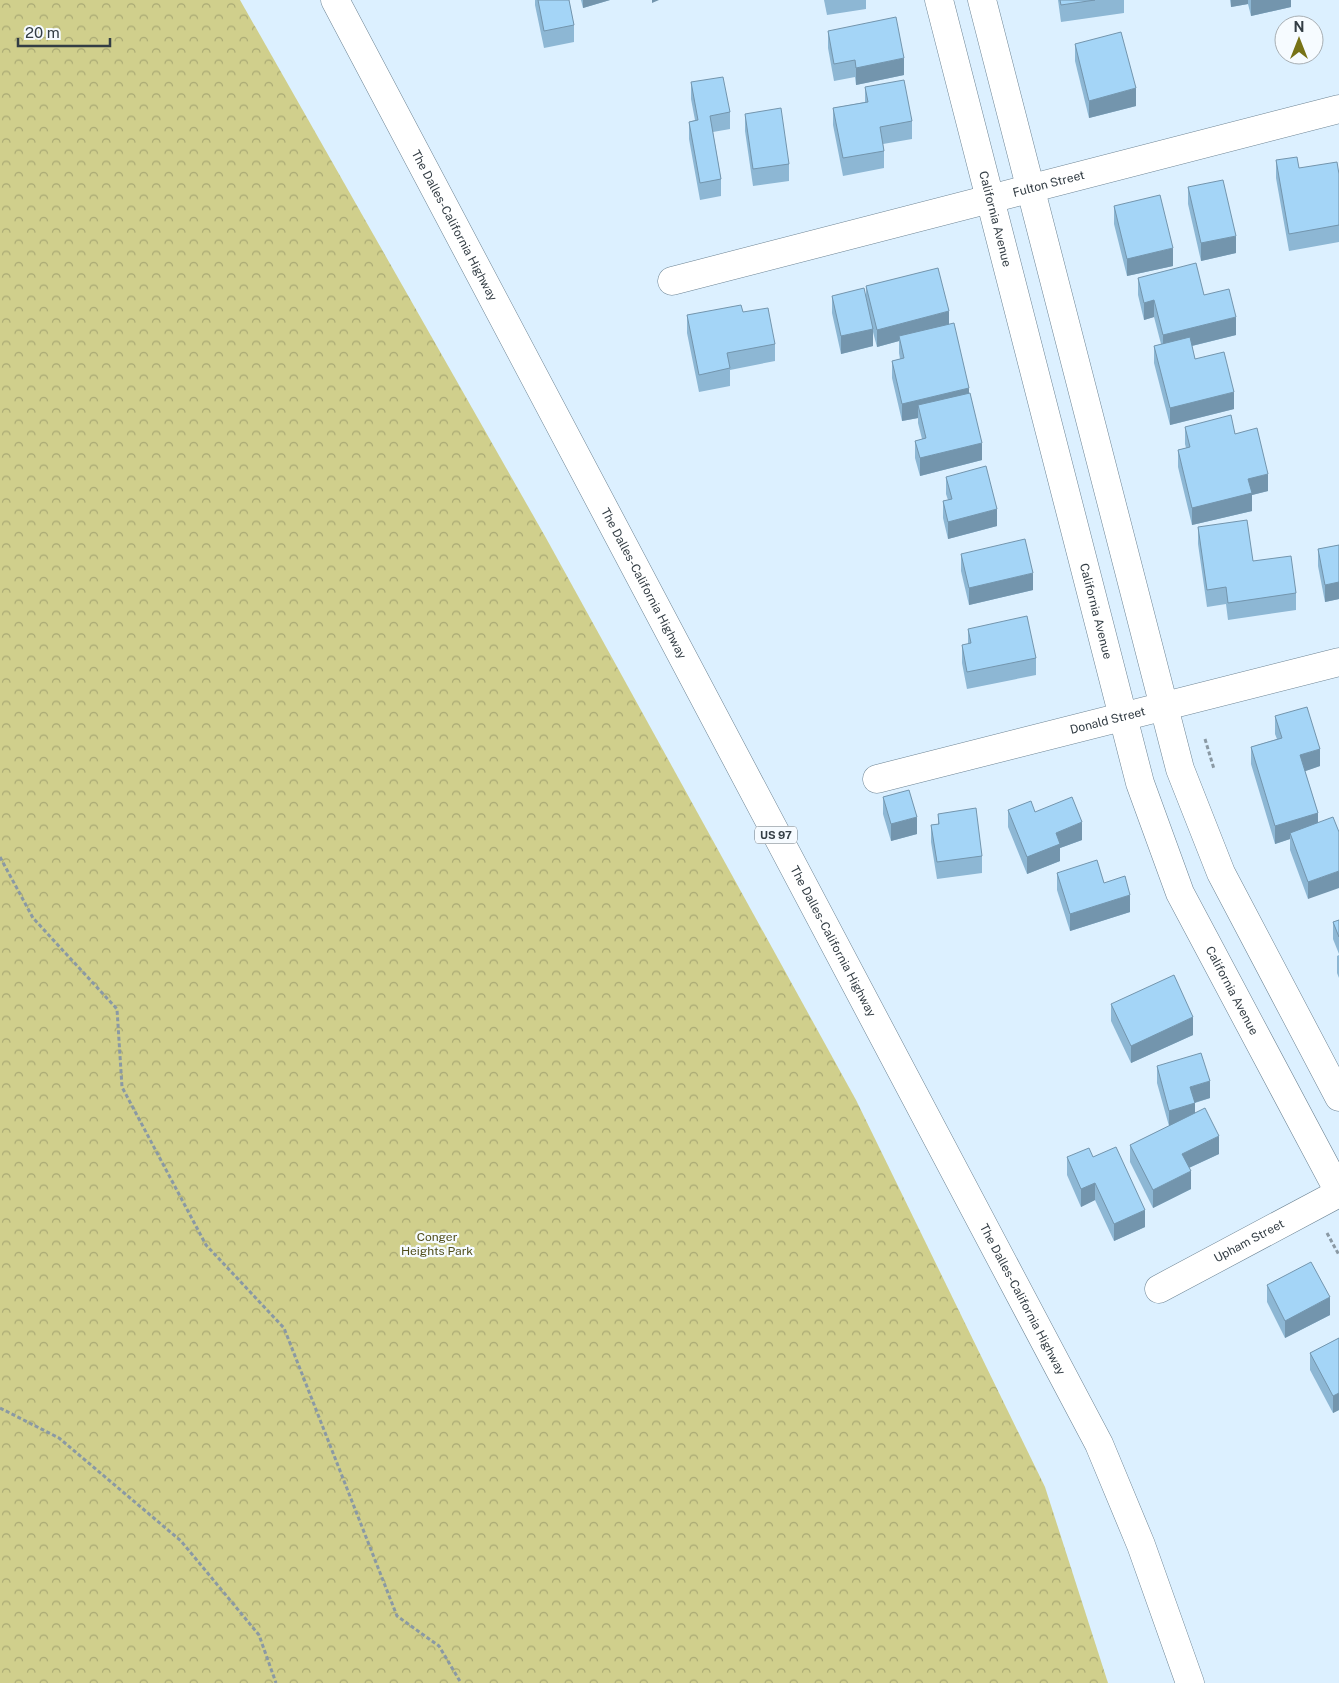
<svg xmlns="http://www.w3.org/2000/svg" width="1339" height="1683" font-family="'Public Sans',sans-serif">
  <defs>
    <pattern id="forest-crowns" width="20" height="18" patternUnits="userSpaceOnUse" patternTransform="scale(1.25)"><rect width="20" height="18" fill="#d0cf8c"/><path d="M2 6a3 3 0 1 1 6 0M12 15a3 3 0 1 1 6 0" fill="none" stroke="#a9a974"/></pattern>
  </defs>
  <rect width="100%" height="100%" fill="#dcf0ff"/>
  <polygon fill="url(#forest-crowns)" points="0,0 240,0 546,538 856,1100 1045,1487 1108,1683 0,1683"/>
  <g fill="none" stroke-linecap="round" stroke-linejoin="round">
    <g stroke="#6c8393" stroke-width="29">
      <g id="minor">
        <path id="s1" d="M939 0 1140 783 1180 893 1339 1192"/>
        <polyline points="982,0 1180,769 1221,873 1339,1097"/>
        <path id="s2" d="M672 281 1339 109"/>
        <path id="s3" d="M877 779 1339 662"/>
        <path id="s4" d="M1159 1289 1339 1193"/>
      </g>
    </g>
    <g stroke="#6c8393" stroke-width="29">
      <g id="trunk">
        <path id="s5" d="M335 0 1099 1444 1141 1545 1190 1683"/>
      </g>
    </g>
    <g stroke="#8a99a4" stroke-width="3" stroke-dasharray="4 2.5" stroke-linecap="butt">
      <polyline points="1205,739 1214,769"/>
      <polyline points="0,857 33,918 117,1009 122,1087 206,1245 284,1328 397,1616 439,1646 461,1683"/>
      <polyline points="1327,1233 1339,1255"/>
      <polyline points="0,1408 59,1438 181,1541 259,1635 276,1683"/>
    </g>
    <use href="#minor" stroke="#fff" stroke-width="28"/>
    <use href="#trunk" stroke="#fff" stroke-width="28"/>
  </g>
  <g fill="#8db7d4">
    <polygon points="535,0 569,0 574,25 574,42 544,48 535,5"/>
    <polygon points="581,0 610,0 583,8"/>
    <polygon points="824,0 866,0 866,9 827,15"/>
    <polygon points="1058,0 1124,0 1124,13 1061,22"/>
    <polygon points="1230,0 1291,0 1291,7 1251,16 1248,4 1231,7"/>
    <polygon points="828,31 904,75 856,85 855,77 834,81 828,48"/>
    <polygon points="1075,44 1136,106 1089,118 1075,61"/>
    <polygon points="691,82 730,112 730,129 713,132 721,179 721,196 700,200 689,139 689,122 695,120 691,99"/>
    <polygon points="865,87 912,121 912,139 883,144 884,151 884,168 843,176 833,125 833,108 865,102"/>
    <polygon points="745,114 789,164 789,181 753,186 745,131"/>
    <polygon points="1276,160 1299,168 1339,174 1339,242 1289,251 1276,178"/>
    <polygon points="1188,187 1236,253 1201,261 1188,204"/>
    <polygon points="1114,206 1173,266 1127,276 1114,224"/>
    <polygon points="1138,278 1204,295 1236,335 1192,346 1195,359 1234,409 1170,425 1154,363 1154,346 1161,344 1154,317 1144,320 1138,295"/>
    <polygon points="866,286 949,324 969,393 982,460 920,476 915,458 915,441 922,439 918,423 918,418 902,421 892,378 892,361 900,359 899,353 899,341 877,347 873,332 873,346 841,354 832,313 832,296 866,295"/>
    <polygon points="743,312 775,344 775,361 730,370 730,386 699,392 687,333 687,315"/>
    <polygon points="1185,427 1235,434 1268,491 1252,495 1252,511 1192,525 1178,467 1178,450 1186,448 1185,444"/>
    <polygon points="946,477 997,526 948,539 943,518 943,501 948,500 946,494"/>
    <polygon points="1198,527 1253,561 1296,593 1296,610 1228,620 1226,604 1207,607 1198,544"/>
    <polygon points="1339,545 1339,599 1325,602 1318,566 1318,549"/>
    <polygon points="961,554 1033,590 969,605 961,571"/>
    <polygon points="968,629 1036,658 1036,675 967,689 962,663 962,645 968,644"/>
    <polygon points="1275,716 1320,766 1305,771 1318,813 1308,899 1290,850 1290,839 1275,844 1251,764 1251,747 1277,739 1275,734"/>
    <polygon points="883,797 917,834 891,841 883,814"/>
    <polygon points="1008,810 1035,812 1082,840 1060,848 1060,861 1027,874 1008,827"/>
    <polygon points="938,814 982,856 982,873 937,879 931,842 931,825 938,824"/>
    <polygon points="1057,873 1104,883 1130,912 1070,931 1057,890"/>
    <polygon points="1339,920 1339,954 1333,939 1333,922"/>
    <polygon points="1339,955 1339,978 1337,973 1337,956"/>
    <polygon points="1111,1004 1193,1035 1131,1063 1111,1021"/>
    <polygon points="1157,1066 1210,1098 1195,1103 1195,1113 1219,1154 1189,1168 1191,1189 1153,1208 1130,1162 1130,1145 1169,1126 1157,1083"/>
    <polygon points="1067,1157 1093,1157 1145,1227 1114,1241 1095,1200 1081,1207 1067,1175"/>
    <polygon points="1267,1285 1330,1315 1285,1338 1267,1302"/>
    <polygon points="1339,1338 1339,1410 1333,1413 1310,1370 1310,1353"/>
  </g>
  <g fill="#7395ad">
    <polygon points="583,0 610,0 583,8"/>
    <polygon points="652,0 659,0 652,3"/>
    <polygon points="1231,0 1248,0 1248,4 1231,7"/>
    <polygon points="1251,0 1291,0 1291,7 1251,16"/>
    <polygon points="904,58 904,75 856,85 856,68"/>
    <polygon points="1136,88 1136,106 1089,118 1089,101"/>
    <polygon points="1236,236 1236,253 1201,261 1201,243"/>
    <polygon points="1173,248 1173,266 1127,276 1127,259"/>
    <polygon points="1154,300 1154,317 1144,320 1144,303"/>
    <polygon points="949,311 949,328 899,336 899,341 877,347 877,330"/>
    <polygon points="1236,317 1236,335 1163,353 1163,335"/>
    <polygon points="873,329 873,346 841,354 841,336"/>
    <polygon points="969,388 969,406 918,405 918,418 902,421 902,404"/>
    <polygon points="1234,392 1234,409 1170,425 1170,408"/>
    <polygon points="982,443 982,460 920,476 920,458"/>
    <polygon points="1268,474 1268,491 1252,495 1252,511 1192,525 1192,508 1248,479"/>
    <polygon points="997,509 997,526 948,539 948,522"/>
    <polygon points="1033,573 1033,590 969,605 969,588"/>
    <polygon points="1339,582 1339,599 1325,602 1325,585"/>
    <polygon points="1320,749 1320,766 1300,773 1300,755"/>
    <polygon points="1318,813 1318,830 1290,833 1290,839 1275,844 1275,826"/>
    <polygon points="917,817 917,834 891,841 891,824"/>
    <polygon points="1082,822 1082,840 1060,848 1060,861 1027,874 1027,857 1056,833"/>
    <polygon points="1339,871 1339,888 1308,899 1308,882"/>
    <polygon points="1130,895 1130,912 1070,931 1070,914"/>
    <polygon points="1193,1017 1193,1035 1131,1063 1131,1046"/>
    <polygon points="1210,1081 1210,1098 1190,1104 1190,1087"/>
    <polygon points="1195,1103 1195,1120 1169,1128 1169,1111"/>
    <polygon points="1219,1136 1219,1154 1182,1171 1182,1154"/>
    <polygon points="1191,1171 1191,1189 1153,1208 1153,1190"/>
    <polygon points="1095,1183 1095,1200 1081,1207 1081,1189"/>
    <polygon points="1145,1210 1145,1227 1114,1241 1114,1224"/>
    <polygon points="1330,1297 1330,1315 1285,1338 1285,1321"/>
    <polygon points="1339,1393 1339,1410 1333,1413 1333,1396"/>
  </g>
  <g fill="#a4d5f7" stroke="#7395ad">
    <polygon points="538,0 569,0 574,25 544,31"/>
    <polygon points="1060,0 1095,0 1061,5"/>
    <polygon points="896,17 904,58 856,68 855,60 834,64 828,31"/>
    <polygon points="1121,32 1136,88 1089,101 1075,44"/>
    <polygon points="723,77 730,112 710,116 721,179 700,183 689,122 698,120 691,82"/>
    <polygon points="904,80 912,121 880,127 884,151 843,158 833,108 868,102 865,87"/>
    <polygon points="781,108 789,164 753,169 745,114"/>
    <polygon points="1297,157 1299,168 1337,162 1339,174 1339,225 1289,234 1276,160"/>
    <polygon points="1223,180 1236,236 1201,243 1188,187"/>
    <polygon points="1160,195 1173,248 1127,259 1114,206"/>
    <polygon points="1196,263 1204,295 1229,289 1236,317 1163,335 1154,300 1144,303 1138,278"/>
    <polygon points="938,268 949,311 877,330 866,286"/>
    <polygon points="864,288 873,329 841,336 832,296"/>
    <polygon points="741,305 743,312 768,308 775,344 727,353 730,368 699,375 687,315"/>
    <polygon points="954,323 969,388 902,404 892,361 904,358 899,336"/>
    <polygon points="1190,337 1195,359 1224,352 1234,392 1170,408 1154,346"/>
    <polygon points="970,393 982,443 920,458 915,441 926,438 918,405"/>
    <polygon points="1231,415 1235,434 1257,428 1268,474 1248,479 1252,493 1192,508 1178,450 1190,447 1185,427"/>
    <polygon points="986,466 997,509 948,522 943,501 952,499 946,477"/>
    <polygon points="1247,520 1253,561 1291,556 1296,593 1228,603 1226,587 1207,590 1198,527"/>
    <polygon points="1025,539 1033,573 969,588 961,554"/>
    <polygon points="1339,545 1339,582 1325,585 1318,549"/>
    <polygon points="1027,616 1036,658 967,672 962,645 971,643 968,629"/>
    <polygon points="1307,707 1320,749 1300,755 1318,813 1275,826 1251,747 1282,738 1275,716"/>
    <polygon points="909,790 917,817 891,824 883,797"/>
    <polygon points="1072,797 1082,822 1056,833 1060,844 1027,857 1008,810 1031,801 1035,812"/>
    <polygon points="976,808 982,856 937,862 931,825 939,824 938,814"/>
    <polygon points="1333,817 1339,832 1339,871 1308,882 1290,833"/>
    <polygon points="1097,860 1104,883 1125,876 1130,895 1070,914 1057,873"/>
    <polygon points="1339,920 1339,937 1333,922"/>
    <polygon points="1174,975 1193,1017 1131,1046 1111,1004"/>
    <polygon points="1201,1053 1210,1081 1190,1087 1195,1103 1169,1111 1157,1066"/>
    <polygon points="1205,1108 1219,1136 1182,1154 1191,1171 1153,1190 1130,1145"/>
    <polygon points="1116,1147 1145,1210 1114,1224 1095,1183 1081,1189 1067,1157 1089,1148 1093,1157"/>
    <polygon points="1311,1262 1330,1297 1285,1321 1267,1285"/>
    <polygon points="1339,1338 1339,1393 1333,1396 1310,1353"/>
  </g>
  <g text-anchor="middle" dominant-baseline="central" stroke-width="4.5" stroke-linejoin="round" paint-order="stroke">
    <rect fill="#f6fbff" stroke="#6e767c" stroke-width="1" x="755" y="826.5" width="42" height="17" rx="4"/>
    <g font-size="11" font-weight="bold" fill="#333d44">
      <text x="776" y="835">US 97</text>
    </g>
    <g font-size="12" fill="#333d44" stroke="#f6fbff">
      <text stroke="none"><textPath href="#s2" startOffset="389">Fulton Street</textPath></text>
      <text stroke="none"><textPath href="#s1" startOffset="226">California Avenue</textPath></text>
      <text stroke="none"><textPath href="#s5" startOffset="255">The Dalles-California Highway</textPath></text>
      <text stroke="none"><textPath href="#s5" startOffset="660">The Dalles-California Highway</textPath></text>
      <text stroke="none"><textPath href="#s1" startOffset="631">California Avenue</textPath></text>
      <text stroke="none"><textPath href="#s3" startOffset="238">Donald Street</textPath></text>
      <text stroke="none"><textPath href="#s5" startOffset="1065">The Dalles-California Highway</textPath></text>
      <text stroke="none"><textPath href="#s1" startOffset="1036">California Avenue</textPath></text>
      <text stroke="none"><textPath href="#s4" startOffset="102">Upham Street</textPath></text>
      <text stroke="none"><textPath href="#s5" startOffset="1470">The Dalles-California Highway</textPath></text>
    </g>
    <g font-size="12" fill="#504e1b" stroke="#f6fbff">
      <text x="437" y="1237">Conger<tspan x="437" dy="14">Heights Park</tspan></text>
    </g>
  </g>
  <g transform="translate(1299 40)"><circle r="24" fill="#f6fbff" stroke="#a8afb4"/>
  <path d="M0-4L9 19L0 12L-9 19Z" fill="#777317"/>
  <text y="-8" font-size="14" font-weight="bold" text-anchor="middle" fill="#333d44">N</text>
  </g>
  <path d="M18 38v8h92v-8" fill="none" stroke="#333d44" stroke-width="2.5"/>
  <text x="25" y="38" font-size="15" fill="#333d44" stroke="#f6fbff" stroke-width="4" paint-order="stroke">20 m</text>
</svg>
